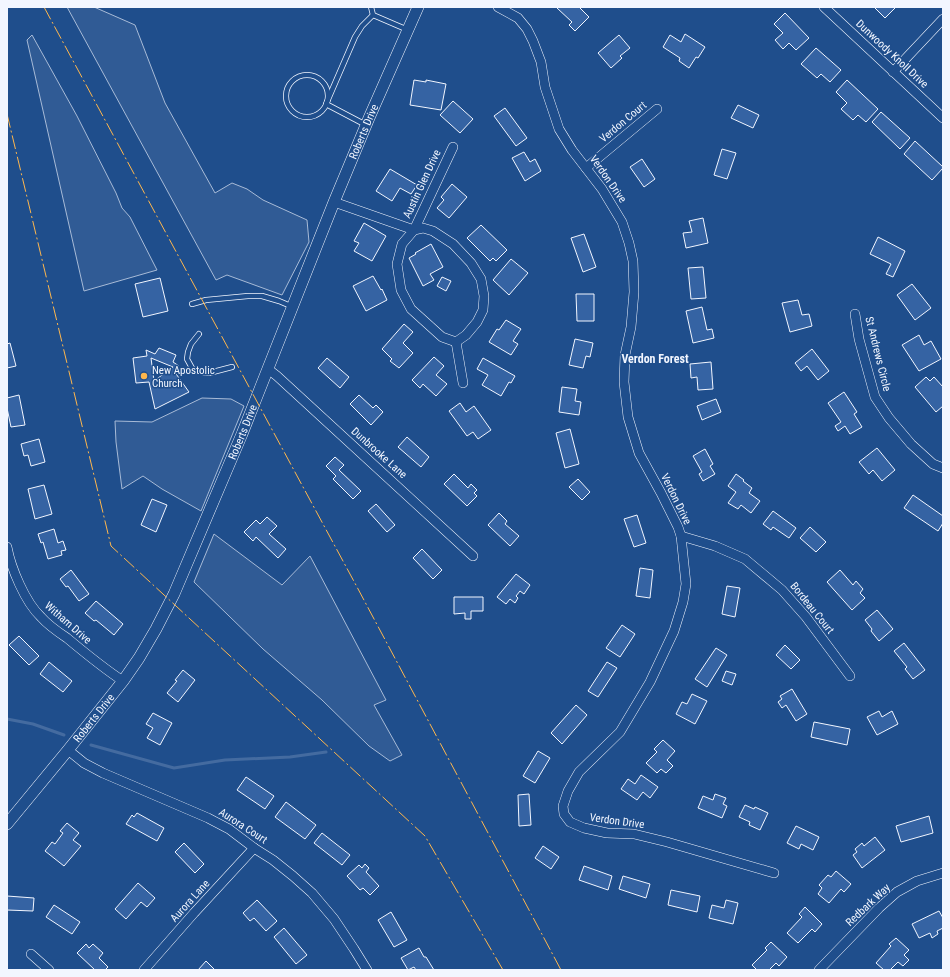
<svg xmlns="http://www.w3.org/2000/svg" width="950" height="977" font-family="'Roboto Condensed',sans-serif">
  <rect width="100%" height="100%" fill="#1f4e8c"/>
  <g fill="#305b95" stroke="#a8bbd7">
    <polygon points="67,7 94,7 135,25 165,103 215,193 232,183 247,189 263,200 307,220 309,242 282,295 227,275 216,280"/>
    <polygon points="32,35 77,116 116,193 122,208 130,217 157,270 84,291 27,40"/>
    <polygon points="202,398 231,399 244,406 201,511 162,489 143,476 122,489 116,442 115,421 152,422"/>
    <polygon points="214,534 282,585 310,556 386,700 374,705 402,755 390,761 369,746 322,700 263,649 194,582"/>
  </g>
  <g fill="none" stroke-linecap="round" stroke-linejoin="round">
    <g stroke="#446ba0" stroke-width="3">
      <polyline points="7,719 33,724 64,735"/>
      <polyline points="91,745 174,768 225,760 290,757 326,752"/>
    </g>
  </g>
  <g fill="#3563a3" stroke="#f2f6ff" fill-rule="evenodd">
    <polygon points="559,7 579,7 589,17 575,31 569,25 572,22 557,8"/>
    <polygon points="874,7 896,7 885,18"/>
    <polygon points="785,13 809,38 796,50 789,43 783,49 775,40 783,33 774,24"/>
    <polygon points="685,34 705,47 698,58 696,57 689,68 679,61 680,58 663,47 670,35 681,42"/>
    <polygon points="619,35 630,48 620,56 622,58 611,68 598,53"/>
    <polygon points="816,48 841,70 830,82 821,74 817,78 801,64"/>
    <polygon points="414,80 426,82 426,80 446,84 441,110 410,105"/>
    <polygon points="847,80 878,109 866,122 858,115 853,120 841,109 847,103 836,92"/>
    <polygon points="453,101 473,119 460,133 440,115"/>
    <polygon points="738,105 759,115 753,128 731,118"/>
    <polygon points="505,108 527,138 516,146 494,116"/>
    <polygon points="881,112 910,138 900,149 872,122"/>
    <polygon points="915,141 943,167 943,168 932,180 904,154"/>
    <polygon points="722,149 736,153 727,179 714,175"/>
    <polygon points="524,152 530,162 535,159 541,171 525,181 512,158"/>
    <polygon points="642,159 655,179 644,187 630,167"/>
    <polygon points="390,169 417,185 411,194 400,188 392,201 376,191"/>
    <polygon points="452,184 467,197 449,218 437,208 444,200 441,197"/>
    <polygon points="703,218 708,243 686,248 683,233 692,232 689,221"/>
    <polygon points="364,223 386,236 372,261 354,251 359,243 354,241"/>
    <polygon points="481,225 507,250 496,261 493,258 490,261 467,238"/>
    <polygon points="584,234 596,267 583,272 571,238"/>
    <polygon points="878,237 905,251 893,277 886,274 891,264 870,254"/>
    <polygon points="431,244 443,267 430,274 434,280 423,286 409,258 416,254 415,253"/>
    <polygon points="511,259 528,273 509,295 493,280"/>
    <polygon points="703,267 706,298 691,299 688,268"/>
    <polygon points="373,276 381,290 382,289 387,300 366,311 353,286"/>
    <polygon points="442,277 451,281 446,291 437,286"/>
    <polygon points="160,278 168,311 143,317 135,284"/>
    <polygon points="912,284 931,308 915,320 897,295"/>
    <polygon points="576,294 594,294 594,321 577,321"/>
    <polygon points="798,300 802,315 809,314 812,326 790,332 782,303"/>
    <polygon points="702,307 707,330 712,329 714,338 693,343 686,311"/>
    <polygon points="506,320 521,329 513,341 518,344 511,355 489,342 497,329 499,330"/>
    <polygon points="404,324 413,332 403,343 413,353 399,368 390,361 392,359 382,349"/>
    <polygon points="919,335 924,345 931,341 941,359 919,371 902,345"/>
    <polygon points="575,339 593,343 590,357 586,356 583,368 569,365"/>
    <polygon points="10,343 16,366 7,368 7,344"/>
    <path d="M159 348 176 355 173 362 179 366 174 371 189 392 155 409 149 382 136 383 133 358 147 356 146 350 155 354ZM151 358 173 367 154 381Z"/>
    <polygon points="812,349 829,371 818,380 807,366 801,371 795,363"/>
    <polygon points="434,357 444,366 436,375 447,384 436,396 423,384 420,388 412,380"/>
    <polygon points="327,358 349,377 340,388 318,368"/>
    <polygon points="483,358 515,376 511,383 509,382 501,396 482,385 488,375 477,369"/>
    <polygon points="711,362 713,389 698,390 697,377 691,378 690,364"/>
    <polygon points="926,377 930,381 934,377 943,387 943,406 936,412 915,387"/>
    <polygon points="562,387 577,389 575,401 581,402 579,415 559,412"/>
    <polygon points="844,392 857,412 854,414 862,427 850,434 845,426 838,431 835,426 841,422 828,403"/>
    <polygon points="19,395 25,425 11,427 7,408 7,398"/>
    <polygon points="359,395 373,408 376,405 383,412 371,425 350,404"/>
    <polygon points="716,399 721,412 702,420 697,406"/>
    <polygon points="460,403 466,412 474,406 491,430 478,439 473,432 467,436 449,411"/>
    <polygon points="570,429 579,464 565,468 556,433"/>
    <polygon points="407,437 429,457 421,467 398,447"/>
    <polygon points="39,439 45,462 31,466 28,455 24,456 21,444"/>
    <polygon points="877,448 895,470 882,481 873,470 869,474 859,462"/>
    <polygon points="705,449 713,464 710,466 715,474 703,481 699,474 702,472 693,456"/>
    <polygon points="335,457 344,465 339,470 361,491 353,499 333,479 336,476 326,466"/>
    <polygon points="454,474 468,488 471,484 477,490 474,493 477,496 467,506 444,484"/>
    <polygon points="736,474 744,480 743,481 752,488 749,493 760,501 751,513 741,505 738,509 728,503 736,492 728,486"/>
    <polygon points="578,479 590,492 582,500 569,487"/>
    <polygon points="44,485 52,514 35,519 28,489"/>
    <polygon points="913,495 943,516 943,523 938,531 904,508"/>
    <polygon points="152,499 167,505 156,532 141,525"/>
    <polygon points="376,504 395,525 387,532 368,511"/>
    <polygon points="773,511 796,528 789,538 773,527 771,530 763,524"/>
    <polygon points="499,513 507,521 505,524 519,536 510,546 488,525"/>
    <polygon points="637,515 646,543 634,547 624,519"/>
    <polygon points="267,517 277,526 269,534 286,549 278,558 256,537 253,541 244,532 256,520 260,524"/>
    <polygon points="810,527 826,542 816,552 800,538"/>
    <polygon points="54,529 58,543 63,541 66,550 61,551 62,555 48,559 43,542 41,543 38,534"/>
    <polygon points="422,549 442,570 433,579 413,558"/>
    <polygon points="640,568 653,570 650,598 636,596"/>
    <polygon points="71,570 89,594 79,601 68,586 66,587 60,579"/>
    <polygon points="840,570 853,585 856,581 863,589 860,593 865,598 852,610 827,582"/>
    <polygon points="516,574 530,585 524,594 520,591 516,596 518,598 515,603 510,599 506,604 497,597"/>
    <polygon points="727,586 740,588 735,617 722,614"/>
    <polygon points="454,597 483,597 483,611 471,611 471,619 465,619 465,613 454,614"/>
    <polygon points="96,601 123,624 114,635 96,620 94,621 85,613"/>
    <polygon points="877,610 893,629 879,641 871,631 872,629 865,620"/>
    <polygon points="622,625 635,634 620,657 606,648"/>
    <polygon points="19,636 39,656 29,665 9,645"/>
    <polygon points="904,643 925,670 913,679 905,669 907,667 894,651"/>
    <polygon points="785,645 800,660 791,669 776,655"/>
    <polygon points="716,648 727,655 707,687 695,679"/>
    <polygon points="49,662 72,681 63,692 40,674"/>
    <polygon points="607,662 617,668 598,697 588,691"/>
    <polygon points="183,670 195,680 178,702 167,693 177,681 175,680"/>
    <polygon points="726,671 736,674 732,685 722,681"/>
    <polygon points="792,689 807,714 796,721 786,705 782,708 778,702 782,699 780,696"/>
    <polygon points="692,694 707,701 695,724 676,714 682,702 687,704"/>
    <polygon points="576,705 587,715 562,744 551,733"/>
    <polygon points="879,711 882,717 892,711 898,724 877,735 867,717"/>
    <polygon points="153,713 172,723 160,745 147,738 153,728 146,724"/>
    <polygon points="814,722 850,729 847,745 811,737"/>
    <polygon points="663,740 675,751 667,760 673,766 666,773 661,769 657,773 646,763 657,752 654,749"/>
    <polygon points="538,751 550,758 535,783 523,776"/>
    <polygon points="641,775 658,787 650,798 643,792 637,800 621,789 628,779 635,784"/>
    <polygon points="246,777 274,796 265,809 237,790"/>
    <polygon points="529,794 531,825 519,826 518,795"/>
    <polygon points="715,794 726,798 723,804 727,806 722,818 698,808 703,796 713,800"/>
    <polygon points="286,802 316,825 305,839 275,817"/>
    <polygon points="745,805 754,809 755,807 768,813 760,830 749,825 750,822 739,817"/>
    <polygon points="137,813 164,828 157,841 126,824 132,815 134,817"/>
    <polygon points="929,816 933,833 901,842 896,826"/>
    <polygon points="67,823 79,833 73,840 81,846 64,866 45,851 52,842 55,844 63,833 60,831"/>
    <polygon points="796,826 819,837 813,850 801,844 799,849 787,843"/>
    <polygon points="322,833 350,855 342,865 314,843"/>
    <polygon points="875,837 885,850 862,868 853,855 857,852 855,849 862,843 864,846"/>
    <polygon points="184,843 204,864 195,873 175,852"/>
    <polygon points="543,846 559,857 551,869 535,858"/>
    <polygon points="365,864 369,868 366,872 379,886 370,895 363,888 360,890 347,876 359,865 362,868"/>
    <polygon points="584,866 612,876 608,890 579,880"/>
    <polygon points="836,871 851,884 844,892 841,889 829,903 818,894 822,888 819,885 828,875 831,877"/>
    <polygon points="623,876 650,884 646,898 619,889"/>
    <polygon points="138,883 155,898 147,907 141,902 126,919 115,909"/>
    <polygon points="671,890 700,896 697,912 668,905"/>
    <polygon points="7,896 34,898 33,911 7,910"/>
    <polygon points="257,900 277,921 266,931 254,918 250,921 243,913"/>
    <polygon points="726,900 738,903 733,924 709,918 712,905 724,908"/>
    <polygon points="54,905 80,922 72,934 46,917"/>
    <polygon points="805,907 822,924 815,932 812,929 798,943 787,933 802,917 799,914"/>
    <polygon points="939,911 943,918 943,928 937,931 938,934 932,938 930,933 919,938 912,924"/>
    <polygon points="391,912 407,940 394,947 378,920"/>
    <polygon points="284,928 307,955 296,964 274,937"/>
    <polygon points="896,938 909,950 904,955 909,960 903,966 898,962 890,970 884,970 876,963 891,946 889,944"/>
    <polygon points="771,942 787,957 779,966 776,963 769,970 757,970 752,965 767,950 765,948"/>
    <polygon points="86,944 89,948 93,944 103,953 99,958 108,967 105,970 95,970 77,953"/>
    <polygon points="419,948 424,957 426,957 434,970 416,970 414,967 408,970 401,958"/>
    <polygon points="206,961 215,970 198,970"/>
  </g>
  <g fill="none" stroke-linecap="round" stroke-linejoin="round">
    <g stroke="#f2f6ff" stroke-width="6">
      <g id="service">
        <polyline points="371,7 373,15 408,30"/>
        <circle cx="307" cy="96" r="21"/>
        <polyline points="366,125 326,104 355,37 362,26 373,15"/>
        <polyline points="192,304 206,300 248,296 262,296 279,301 293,307"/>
        <polyline points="199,334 191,344 188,352 187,359 192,368 195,371 209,373 232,367"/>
      </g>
    </g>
    <g stroke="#f2f6ff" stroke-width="10">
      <g id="minor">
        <polyline points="498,7 518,18 527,29 533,41 541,62 545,87 559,129 572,150 602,189 622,222 629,243 633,261 634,292 631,327 625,355 624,382 628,417 639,453 661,493 678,527 681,536 686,584 683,602 674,631 650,682 620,732 579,772 568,791 563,806 564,814 570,822 584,828 607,833 634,834 667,842 774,873"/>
        <polyline points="824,7 943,118"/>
        <polyline points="893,72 943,19"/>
        <polyline points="586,168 657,109"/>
        <polyline points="334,202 414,230 423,228 433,231 453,244 471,263 481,279 484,296 483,310 477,322 466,335 456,342 442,337 411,309 401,290 397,264 402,244 414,230 453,147"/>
        <polyline points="855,314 859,339 875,397 889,418 911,444 933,464 943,468"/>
        <polyline points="456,342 463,383"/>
        <polyline points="268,369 277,376 473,556"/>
        <polyline points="681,536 715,546 745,559 782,590 806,617 850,676"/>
        <path d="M7 547C11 568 25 602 41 617 48 625 58 632 67 638 85 653 103 668 123 681"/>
        <polyline points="68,750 84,763 103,773 208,818 229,829 254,848 273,860 293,876 312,893 334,919 354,949 367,970"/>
        <polyline points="31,954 49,970"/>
        <polyline points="144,970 194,913 254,848"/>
        <polyline points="819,970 879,908 897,892 917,881 943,873"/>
      </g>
    </g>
    <g stroke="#f2f6ff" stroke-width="12">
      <g id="tertiary">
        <path id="s1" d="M7 824 68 750 123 681 139 658 156 629 174 594 242 434 334 202 369 118 418 7"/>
      </g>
    </g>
    <use href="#service" stroke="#1f4e8c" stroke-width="4.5"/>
    <use href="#minor" stroke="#1f4e8c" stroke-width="9"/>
    <use href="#tertiary" stroke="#1f4e8c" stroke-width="11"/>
    <g stroke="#ffb74d" stroke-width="1" stroke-dasharray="14 3 2 3" stroke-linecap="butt">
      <polyline points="44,7 357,587 561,970"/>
      <polyline points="7,114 111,546 425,836 503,970"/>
    </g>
  </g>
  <circle fill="#ffb74d" stroke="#1f4e8c" stroke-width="1.5" cx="144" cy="376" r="4"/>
  <g text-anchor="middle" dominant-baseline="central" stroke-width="3" stroke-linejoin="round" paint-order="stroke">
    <g font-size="11" fill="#f2f6ff" stroke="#1f4e8c">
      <text transform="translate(892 54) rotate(43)">Dunwoody Knoll Drive</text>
      <text transform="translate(623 122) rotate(-40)">Verdon Court</text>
      <text stroke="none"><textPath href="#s1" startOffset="785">Roberts Drive</textPath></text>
      <text transform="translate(608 179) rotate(55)">Verdon Drive</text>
      <text transform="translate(422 184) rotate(-65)">Austin Glen Drive</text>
      <text transform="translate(878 354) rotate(76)">St Andrews Circle</text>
      <text stroke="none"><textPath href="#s1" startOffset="461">Roberts Drive</textPath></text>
      <text transform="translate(379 453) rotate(42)">Dunbrooke Lane</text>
      <text transform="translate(676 499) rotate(64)">Verdon Drive</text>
      <text transform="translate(812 608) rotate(51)">Bordeau Court</text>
      <text transform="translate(68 623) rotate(41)">Witham Drive</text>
      <text stroke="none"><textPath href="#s1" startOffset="137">Roberts Drive</textPath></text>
      <text transform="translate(617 821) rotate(8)">Verdon Drive</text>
      <text transform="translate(243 826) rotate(33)">Aurora Court</text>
      <text transform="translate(190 901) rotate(-48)">Aurora Lane</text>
      <text transform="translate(868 905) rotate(-43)">Redbark Way</text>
    </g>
    <g font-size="11" fill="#f2f6ff" stroke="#1f4e8c" text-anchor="start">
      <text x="152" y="370">New Apostolic<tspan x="152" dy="13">Church</tspan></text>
    </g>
    <g font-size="12" font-weight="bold" fill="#f2f6ff" stroke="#1f4e8c">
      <text x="655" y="359">Verdon Forest</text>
    </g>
  </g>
  <rect width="950" height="977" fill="none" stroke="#f2f6ff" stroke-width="16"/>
</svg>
